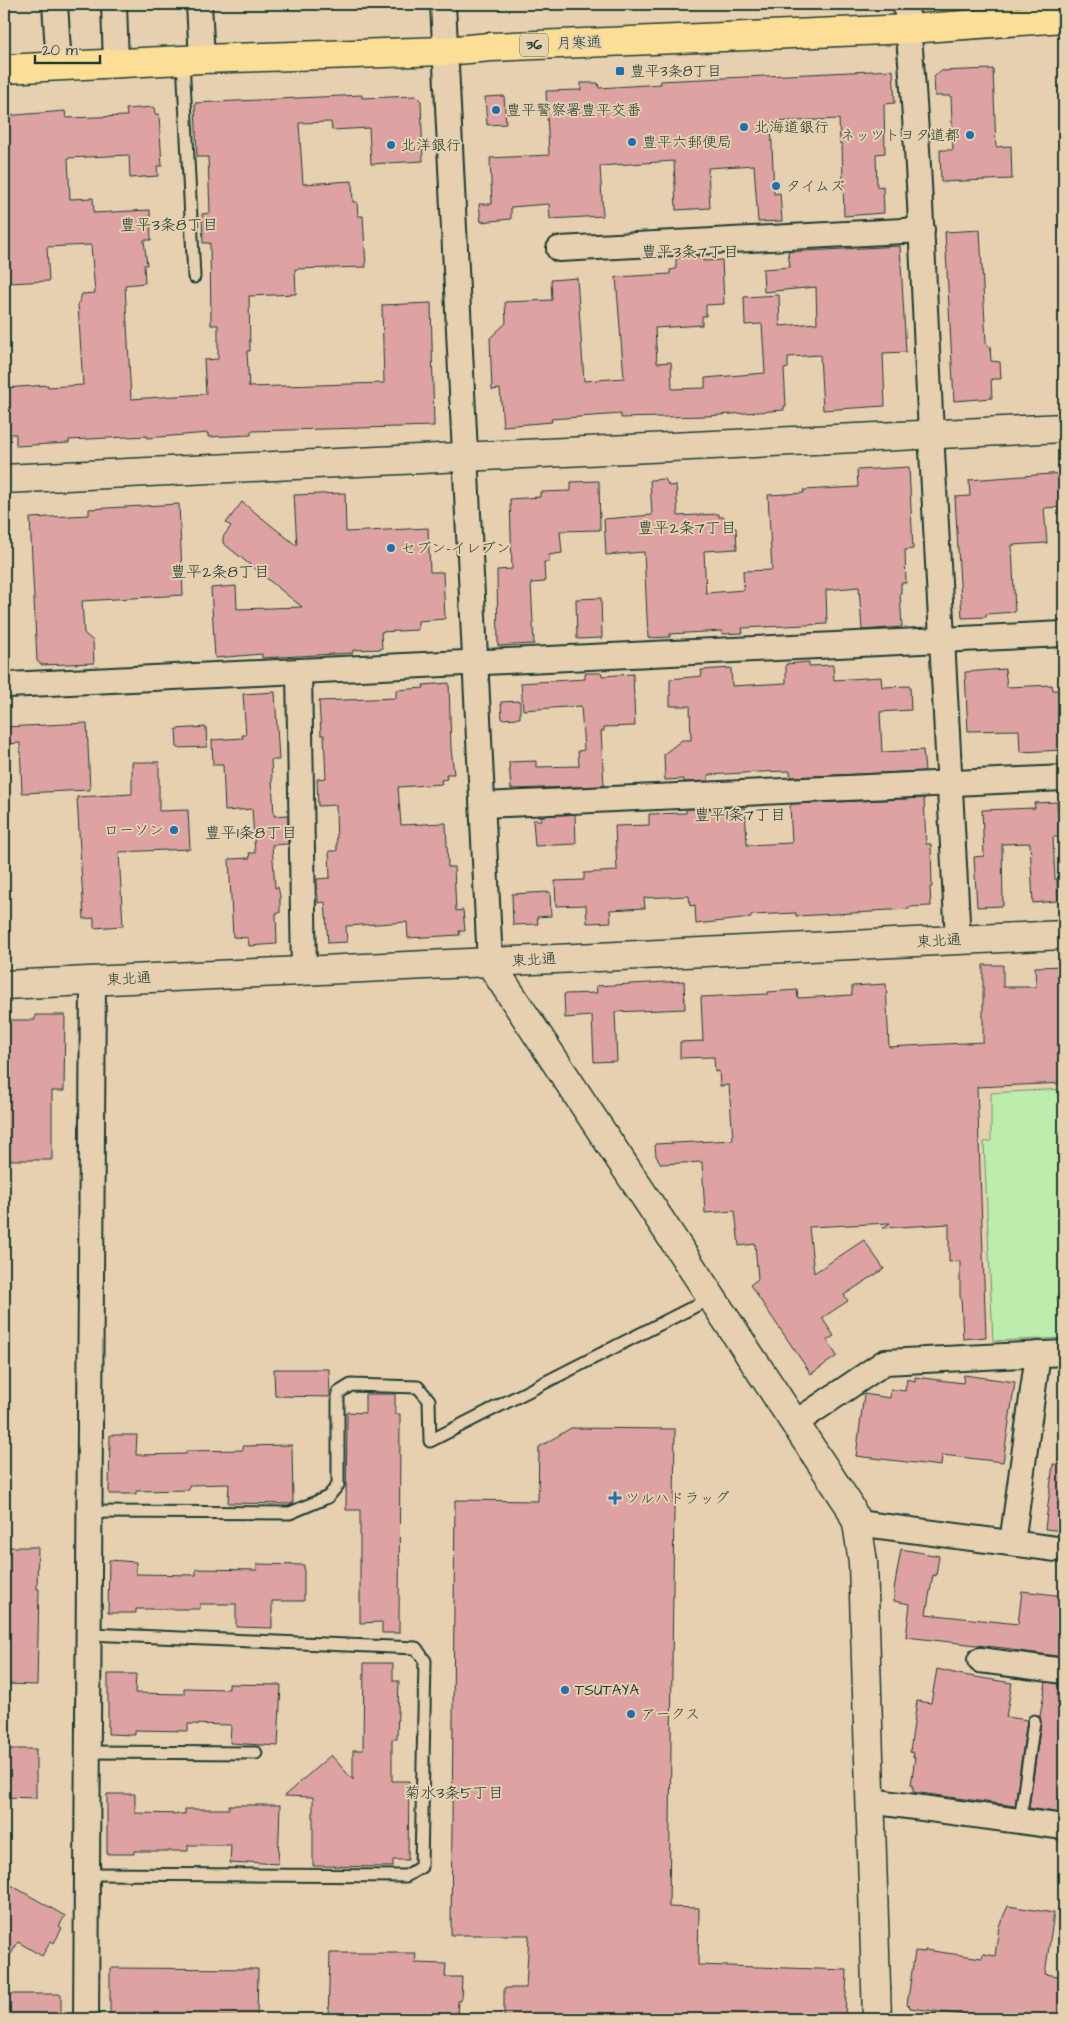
<svg xmlns="http://www.w3.org/2000/svg" width="1068" height="2023" font-family="'Architects Daughter','Klee One',sans-serif">
  <rect width="100%" height="100%" fill="#e6d0b0"/>
  <filter id="ink" filterUnits="userSpaceOnUse"><feTurbulence type="fractalNoise" baseFrequency=".02" numOctaves="2"/><feDisplacementMap in="SourceGraphic" scale="10" xChannelSelector="R" yChannelSelector="G"/><feConvolveMatrix kernelMatrix="1 2 1 2 8 2 1 2 1" color-interpolation-filters="sRGB"/></filter>
  <g filter="url(#ink)">
    <polygon fill="#bcedac" stroke="#6e9570" points="1064,1089 1064,1338 993,1341 984,1142 991,1141 991,1093"/>
    <g fill="#dda2a1" stroke="#1f3d34">
      <polygon points="993,69 996,147 1011,146 1012,179 941,182 940,150 953,150 951,96 935,96 934,77 940,71"/>
      <polygon points="893,70 895,103 884,104 885,153 876,154 877,187 883,186 884,213 844,216 842,144 840,144 839,119 771,122 774,194 780,193 782,221 758,222 754,165 708,168 710,208 676,210 674,161 600,166 603,216 550,219 549,204 511,207 511,219 481,222 479,204 492,204 490,158 549,155 546,91 581,90 581,83 598,83 599,88 661,84 660,81"/>
      <polygon points="362,95 362,98 416,96 421,101 423,161 371,164 369,128 332,130 331,122 299,123 303,184 352,181 353,202 357,202 358,216 363,216 366,267 295,269 296,294 249,296 250,351 247,351 249,387 384,383 382,305 431,303 434,426 251,431 251,435 208,437 208,433 147,438 147,436 69,440 69,443 16,446 16,434 8,434 7,422 4,422 4,388 48,385 48,387 83,385 78,305 82,294 95,293 91,245 47,247 49,281 9,283 9,280 4,281 4,116 65,111 66,118 127,116 126,109 154,107 155,114 159,114 162,166 157,166 158,176 130,178 129,155 68,158 70,199 93,198 94,213 150,210 151,240 144,240 147,265 144,265 145,283 125,285 131,399 206,394 204,360 218,359 218,325 211,325 210,243 203,243 202,214 210,213 208,157 197,157 195,103"/>
      <polygon points="504,96 506,124 487,125 485,97"/>
      <polygon points="980,230 986,342 987,346 990,346 991,361 1000,362 1001,379 991,379 992,398 954,401 945,232"/>
      <polygon points="900,246 906,352 883,353 885,406 823,410 820,355 788,357 788,368 784,369 786,406 784,406 784,410 707,416 621,418 621,414 551,419 552,422 503,426 500,389 492,390 490,338 506,323 505,302 552,300 551,280 577,278 584,381 624,378 616,277 670,274 670,270 676,269 676,258 703,256 703,261 722,260 724,304 706,305 706,316 702,316 702,325 655,328 657,363 671,362 672,389 705,388 705,378 765,373 762,324 745,325 744,297 779,295 780,326 817,323 816,287 764,292 763,269 790,267 788,252"/>
      <polygon points="909,467 913,549 905,550 906,583 901,583 901,593 900,593 902,627 862,630 859,587 826,590 827,624 742,628 743,633 722,634 722,631 670,634 670,637 648,638 644,552 606,555 604,519 652,515 650,480 665,479 669,486 676,485 678,516 719,514 719,517 724,517 724,522 729,522 729,528 736,528 737,549 704,551 706,593 744,590 743,571 772,570 768,495 804,493 803,490 858,487 857,470"/>
      <polygon points="1064,473 1064,507 1044,508 1047,543 1012,545 1015,612 986,614 986,617 962,618 955,497 970,496 969,480"/>
      <polygon points="599,481 600,530 560,531 562,553 549,555 549,562 544,562 545,582 531,583 534,644 498,646 497,570 512,569 510,499 540,497 540,492 571,491 571,482"/>
      <polygon points="345,493 346,532 428,528 430,572 443,572 445,619 418,621 418,630 381,632 382,649 353,650 353,653 262,658 262,654 215,658 211,588 236,586 237,609 302,607 223,543 223,537 231,526 226,523 242,502 297,546 294,495"/>
      <polygon points="179,504 183,595 82,601 84,633 93,641 94,663 42,665 37,661 30,518 89,515 89,509"/>
      <polygon points="601,598 602,638 577,639 576,599"/>
      <polygon points="809,662 809,666 833,665 834,680 881,677 882,687 910,686 911,710 880,712 882,752 923,750 925,771 791,777 790,771 761,772 708,775 708,781 684,782 684,779 665,780 664,754 682,740 691,740 690,706 670,706 670,679 702,676 701,670 731,668 732,686 786,683 786,664"/>
      <polygon points="1005,669 1007,687 1052,685 1053,690 1064,690 1064,750 1020,752 1019,730 968,731 965,672"/>
      <polygon points="585,673 602,673 602,676 633,674 635,726 604,727 604,731 601,731 604,786 511,789 509,762 536,761 536,767 579,766 578,751 584,750 581,706 523,710 521,683 585,679"/>
      <polygon points="449,683 451,748 454,774 446,774 447,779 441,780 442,784 398,787 401,825 446,823 448,867 454,867 456,911 463,910 465,931 459,931 460,935 408,938 407,922 346,926 347,942 328,943 325,902 318,903 317,879 330,878 329,851 337,851 336,805 318,806 317,779 326,778 324,735 321,735 319,701 396,698 396,690 424,688 423,685"/>
      <polygon points="275,692 279,760 271,760 274,816 288,815 288,844 272,845 275,888 278,887 280,896 280,913 276,913 277,944 249,946 248,938 233,937 229,859 250,858 249,853 255,853 252,809 225,811 223,765 213,765 212,740 243,738 242,735 246,735 243,694"/>
      <polygon points="520,701 520,718 502,719 501,702"/>
      <polygon points="87,723 90,790 22,793 20,743 4,744 4,727"/>
      <polygon points="206,727 207,747 177,748 176,729"/>
      <polygon points="132,762 159,762 159,811 188,810 190,849 119,852 123,926 94,928 94,918 84,919 77,797 132,794"/>
      <polygon points="924,798 926,844 931,844 932,887 930,887 931,906 909,907 909,909 873,911 873,912 796,916 796,913 751,915 751,918 696,924 695,905 690,906 689,896 644,898 645,908 610,910 611,922 587,923 586,905 556,906 555,881 584,880 584,873 617,871 615,826 649,825 649,814 686,813 686,809 745,808 747,845 792,843 790,807 792,804"/>
      <polygon points="1057,802 1059,837 1053,837 1055,879 1057,879 1058,901 1033,903 1030,843 1002,844 1003,906 977,907 974,857 984,856 982,810 1035,808 1034,803"/>
      <polygon points="575,814 576,844 535,846 533,820 541,820 541,816"/>
      <polygon points="550,892 551,916 537,917 538,924 513,925 512,894"/>
      <polygon points="983,965 1003,965 1003,987 1036,987 1035,967 1064,966 1064,1031 1060,1031 1064,1083 977,1087 986,1337 963,1339 961,1297 960,1297 960,1261 949,1262 949,1224 883,1228 890,1223 809,1227 814,1273 864,1240 884,1269 844,1295 848,1301 822,1318 834,1336 827,1340 837,1356 811,1374 750,1285 758,1279 755,1244 739,1246 735,1211 705,1213 702,1162 661,1164 656,1156 655,1144 733,1140 729,1085 720,1086 719,1071 715,1072 714,1057 680,1058 680,1042 703,1041 701,997 768,994 768,992 797,990 798,998 852,995 852,986 886,984 889,1047 983,1042"/>
      <polygon points="684,981 685,1009 615,1012 617,1061 594,1062 592,1016 565,1018 564,994 597,993 596,986"/>
      <polygon points="35,1015 65,1015 64,1091 52,1091 52,1160 4,1160 4,1020 35,1020"/>
      <polygon points="274,1369 329,1369 330,1397 275,1396"/>
      <polygon points="964,1375 1015,1382 1003,1462 942,1455 941,1466 856,1456 864,1394 890,1398 891,1389 905,1391 907,1379 915,1381 915,1377 963,1383"/>
      <polygon points="365,1394 395,1394 395,1414 400,1414 399,1633 382,1633 382,1622 360,1623 360,1510 346,1510 347,1412 365,1413"/>
      <polygon points="571,1428 675,1429 669,1907 699,1908 698,1965 847,1970 845,2019 504,2019 504,1988 526,1988 529,1935 451,1935 455,1500 538,1501 539,1447"/>
      <polygon points="110,1435 137,1435 136,1455 186,1454 186,1451 243,1450 243,1446 292,1445 293,1504 228,1503 229,1484 189,1485 189,1490 136,1491 136,1494 109,1494"/>
      <polygon points="1053,1464 1064,1465 1064,1531 1045,1529"/>
      <polygon points="4,1547 38,1547 37,1589 39,1589 37,1685 4,1684"/>
      <polygon points="901,1549 939,1556 936,1576 933,1575 926,1614 1018,1624 1022,1591 1064,1596 1064,1657 1012,1650 1012,1649 906,1637 910,1604 894,1601 894,1589"/>
      <polygon points="109,1560 136,1562 136,1574 196,1575 196,1569 257,1570 257,1564 304,1565 304,1601 272,1601 272,1628 236,1627 236,1604 200,1604 200,1609 136,1609 136,1613 108,1613"/>
      <polygon points="364,1663 393,1663 393,1681 399,1681 397,1739 392,1739 392,1781 409,1781 408,1860 393,1860 393,1867 313,1866 313,1797 284,1796 331,1755 353,1780 353,1750 363,1750"/>
      <polygon points="937,1669 963,1675 1012,1683 1006,1717 1027,1720 1015,1806 913,1792 913,1785 911,1785 915,1757 913,1757 914,1753 910,1752 917,1701 931,1703"/>
      <polygon points="108,1674 136,1674 135,1693 184,1694 184,1688 229,1689 229,1684 281,1685 278,1746 230,1743 231,1725 188,1724 188,1731 135,1730 135,1735 108,1734"/>
      <polygon points="1046,1682 1064,1684 1064,1791 1061,1813 1029,1808 1041,1722 1040,1716"/>
      <polygon points="4,1749 36,1749 36,1798 4,1797"/>
      <polygon points="107,1794 135,1794 135,1813 185,1814 185,1809 229,1809 229,1805 280,1805 278,1864 247,1862 247,1864 230,1863 231,1845 188,1845 188,1851 134,1851 134,1854 107,1854"/>
      <polygon points="4,1881 65,1916 59,1926 62,1928 54,1943 51,1941 42,1956 18,1942 4,1966"/>
      <polygon points="1008,1906 1054,1913 1045,1974 1064,1977 1064,2019 965,2019 965,2015 910,2008 910,2006 907,2005 915,1951 925,1952 925,1950 982,1958 983,1954 995,1956 999,1926"/>
      <polygon points="330,1953 416,1953 415,1963 446,1964 445,1977 462,1977 461,2001 458,2001 457,2019 328,2019"/>
      <polygon points="110,1968 258,1969 257,2019 232,2019 232,2017 110,2016"/>
      <polygon points="9,1994 61,1994 61,2019 10,2019"/>
    </g>
    <g fill="none" stroke-linecap="round" stroke-linejoin="round">
      <g stroke="#1f3d34" stroke-width="15">
        <g id="lane">
          <polyline points="183,60 194,277"/>
          <polyline points="90,1512 290,1513 328,1497 338,1485 338,1393 351,1385 418,1387 429,1400 430,1441 711,1298"/>
          <polyline points="88,1752 256,1753"/>
          <polyline points="1020,1821 1034,1721"/>
          <polyline points="87,1874 406,1876 421,1867 425,1661 416,1648 89,1634"/>
        </g>
      </g>
      <g stroke="#1f3d34" stroke-width="28">
        <g id="street">
          <polyline points="55,4 59,66"/>
          <polyline points="114,4 116,64"/>
          <polyline points="199,4 202,59"/>
          <polyline points="443,4 490,963"/>
          <path d="M906 4C919 140 923 276 930 413 938 588 947 764 958 940"/>
          <polyline points="559,249 922,230"/>
          <polyline points="299,672 304,971"/>
          <polyline points="8,685 1064,634"/>
          <polyline points="483,805 1064,778"/>
          <polyline points="795,1423 885,1362 1064,1353"/>
          <polyline points="857,1523 1064,1550"/>
          <polyline points="1012,1543 1038,1354"/>
          <polyline points="980,1660 1064,1671"/>
          <polyline points="870,1801 1064,1827"/>
          <polyline points="86,2019 93,981"/>
        </g>
      </g>
      <g stroke="#1f3d34" stroke-width="31">
        <g id="secondary">
          <polyline points="4,479 1064,428"/>
          <polyline points="490,963 849,1505 857,1523 863,1562 877,2019"/>
          <polyline points="4,985 1064,935"/>
        </g>
      </g>
      <g stroke="#1f3d34" stroke-width="31">
        <polyline id="highway" points="4,69 202,59 445,51 491,47 909,29 1064,18"/>
      </g>
      <use href="#lane" stroke="#e6d0b0" stroke-width="11"/>
      <use href="#street" stroke="#e6d0b0" stroke-width="24"/>
      <use href="#secondary" stroke="#e6d0b0" stroke-width="28"/>
      <use href="#highway" stroke="#fcde96" stroke-width="28"/>
    </g>
  </g>
  <g fill="#1f6fb2" stroke="#e6d0b0" stroke-width="2">
    <rect x="615" y="66" width="10" height="10" rx="2.5"/>
    <circle cx="496" cy="110" r="5"/>
    <circle cx="744" cy="127" r="5"/>
    <circle cx="970" cy="135" r="5"/>
    <circle cx="632" cy="142" r="5"/>
    <circle cx="391" cy="145" r="5"/>
    <circle cx="776" cy="186" r="5"/>
    <circle cx="391" cy="548" r="5"/>
    <circle cx="174" cy="830" r="5"/>
    <path d="M612.5 1490.5h5v5h5v5h-5v5h-5v-5h-5v-5h5z"/>
    <circle cx="565" cy="1690" r="5"/>
    <circle cx="631" cy="1714" r="5"/>
  </g>
  <g text-anchor="middle" dominant-baseline="central" stroke-width="4" stroke-linejoin="round" paint-order="stroke">
    <rect fill="#e6d0b0" stroke="#5b6959" stroke-width="1" x="520" y="33.5" width="28" height="23" rx="4"/>
    <g font-size="14" font-weight="bold" fill="#1f3d34">
      <text x="534" y="45">36</text>
    </g>
    <g font-size="15" fill="#1f3d34" stroke="#e6d0b0">
      <text transform="translate(579 43) rotate(-2)">月寒通</text>
      <text transform="translate(939 941) rotate(-3)">東北通</text>
      <text transform="translate(534 960) rotate(-3)">東北通</text>
      <text transform="translate(129 979) rotate(-3)">東北通</text>
    </g>
    <g font-size="15" fill="#1f3d34" stroke="#e6d0b0" text-anchor="start">
      <text x="630" y="71">豊平3条8丁目</text>
      <text x="506" y="110">豊平警察署豊平交番</text>
      <text x="754" y="127">北海道銀行</text>
      <text x="960" y="135" text-anchor="end">ネッツトヨタ道都</text>
      <text x="642" y="142">豊平六郵便局</text>
      <text x="401" y="145">北洋銀行</text>
      <text x="786" y="186">タイムズ</text>
      <text x="401" y="548">セブン-イレブン</text>
      <text x="164" y="830" text-anchor="end">ローソン</text>
      <text x="625" y="1498">ツルハドラッグ</text>
      <text x="575" y="1690">TSUTAYA</text>
      <text x="641" y="1714">アークス</text>
    </g>
    <g font-size="16" fill="#1f3d34" stroke="#e6d0b0">
      <text x="169" y="225">豊平3条8丁目</text>
      <text x="690" y="252">豊平3条7丁目</text>
      <text x="687" y="528">豊平2条7丁目</text>
      <text x="220" y="572">豊平2条8丁目</text>
      <text x="740" y="815">豊平1条7丁目</text>
      <text x="251" y="833">豊平1条8丁目</text>
      <text x="454" y="1793">菊水3条5丁目</text>
    </g>
  </g>
  <rect width="1068" height="2023" fill="none" stroke="#e6d0b0" stroke-width="20"/>
  <rect x="10" y="10" width="1048" height="2003" fill="none" stroke="#1f3d34" stroke-width="2" filter="url(#ink)"/>
  <path d="M35 55v8h65v-8" fill="none" stroke="#1f3d34" stroke-width="2.5"/>
  <text x="42" y="55" font-size="15" fill="#1f3d34" stroke="#e6d0b0" stroke-width="4" paint-order="stroke">20 m</text>
</svg>
